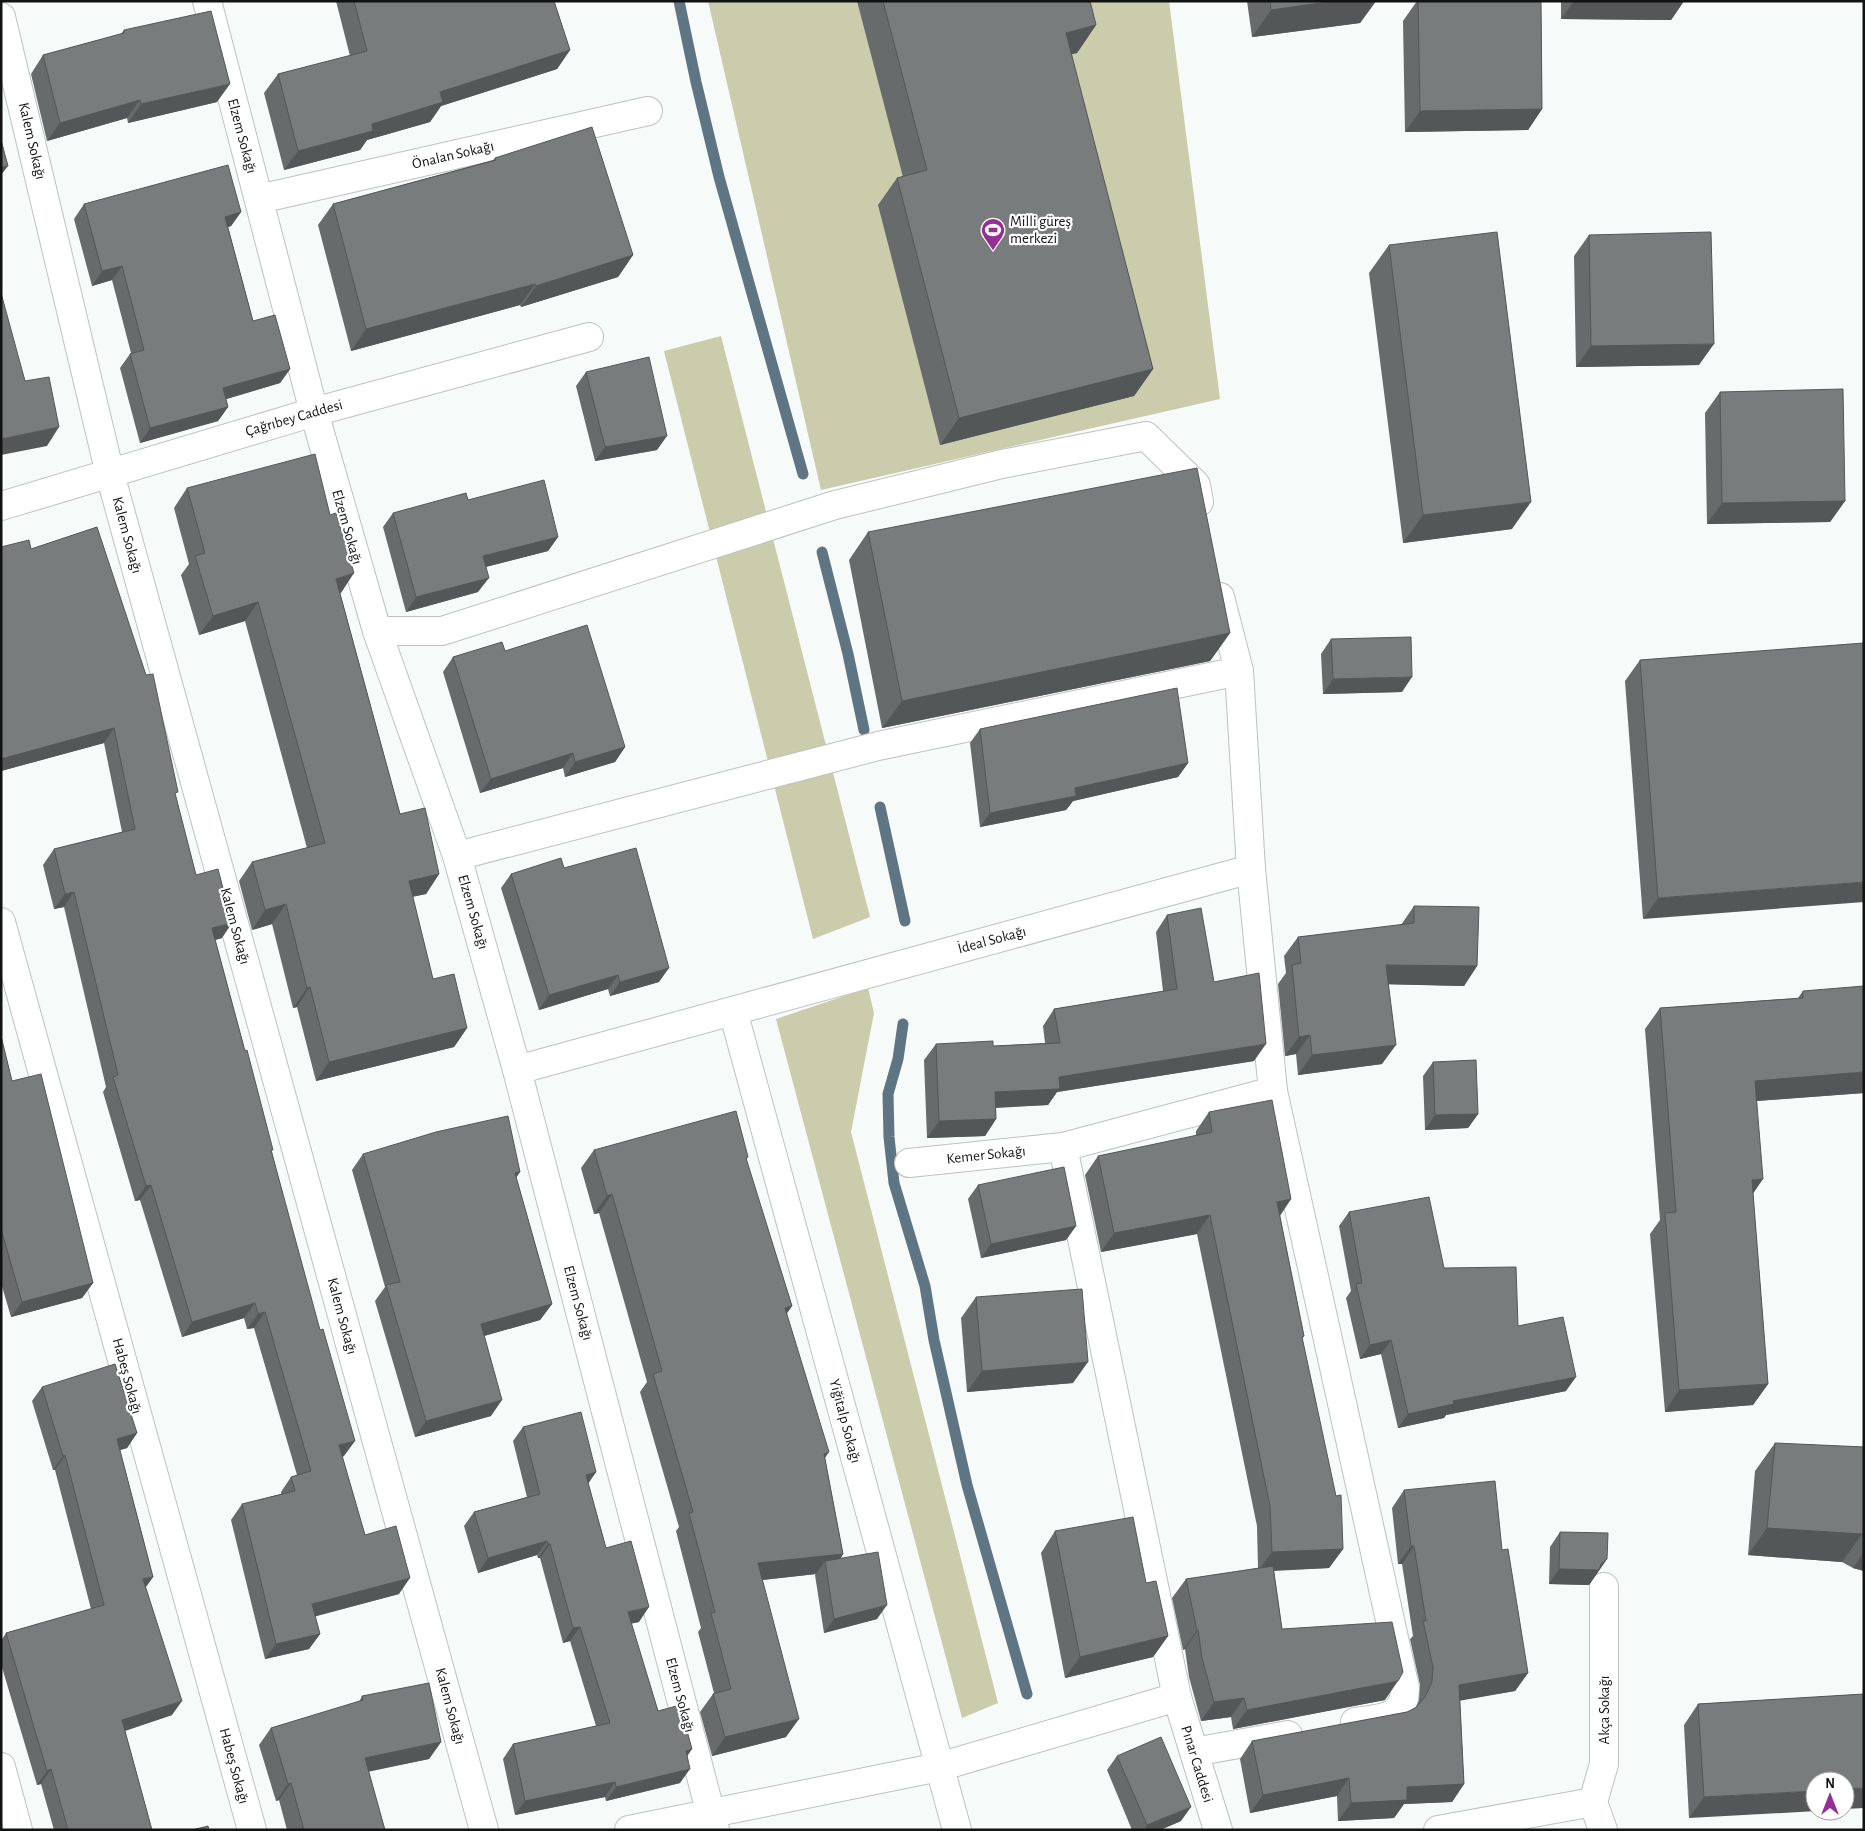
<svg xmlns="http://www.w3.org/2000/svg" width="1865" height="1831" font-family="'Alegreya Sans',sans-serif">
  <rect width="100%" height="100%" fill="#f6faf9"/>
  <g fill="#caccac">
    <polygon points="708,1 1169,1 1220,399 821,490"/>
    <polygon points="721,336 870,917 813,939 664,351"/>
    <polygon points="868,988 874,1013 851,1132 998,1703 962,1718 776,1019"/>
  </g>
  <g fill="none" stroke-linecap="round" stroke-linejoin="round">
    <g stroke="#5f7583" stroke-width="11">
      <polyline points="679,1 696,82 719,177 803,474"/>
      <polyline points="822,552 848,654 864,730"/>
      <polyline points="880,807 905,921"/>
      <polyline points="903,1024 898,1059 888,1094 889,1137 894,1183 925,1286 934,1340 967,1485 1027,1694"/>
    </g>
    <g stroke="#bdc2c0" stroke-width="30">
      <g id="street">
        <polyline points="207,1 314,412 377,631 457,856 517,1070 715,1830"/>
        <polyline points="1,17 110,474 484,1830"/>
        <polyline points="259,199 648,111"/>
        <polyline points="1,506 314,412 589,337"/>
        <polyline points="377,631 442,631 835,505 1002,464 1146,436 1196,485 1199,502"/>
        <polyline points="457,856 878,746 1239,671"/>
        <polyline points="1,922 252,1830"/>
        <polyline points="733,1011 957,1830"/>
        <polyline points="517,1070 1251,869"/>
        <path d="M1273 1091 1405 1688C1405 1720 1379 1718 1355 1722"/>
        <polyline points="909,1163 1063,1147"/>
        <polyline points="1194,1752 1288,1735"/>
        <polyline points="1,1767 18,1830"/>
        <polyline points="629,1830 939,1767 1177,1697"/>
        <polyline points="1218,1830 1177,1697 1063,1147 1273,1091 1251,869 1239,671 1220,597"/>
        <polyline points="1438,1830 1593,1802"/>
        <polyline points="1603,1830 1593,1802 1604,1764 1604,1587"/>
      </g>
    </g>
    <use href="#street" stroke="#fff" stroke-width="28"/>
  </g>
  <g fill="#676b6b">
    <polygon points="336,1 554,1 570,50 557,69 441,106 430,122 367,140 360,150 284,170 264,93 278,74 350,56"/>
    <polygon points="857,1 1090,1 1096,25 1077,53 1071,54 1153,369 1134,396 940,445 878,205 897,178 903,177"/>
    <polygon points="1247,1 1376,1 1360,23 1252,37"/>
    <polygon points="1417,1 1541,1 1542,109 1528,130 1405,132 1403,21"/>
    <polygon points="1561,1 1684,1 1671,20 1561,19"/>
    <polygon points="124,30 217,102 128,123 127,118 47,141 31,74 43,55 121,34"/>
    <polygon points="495,158 633,255 618,277 521,307 520,305 351,351 318,225 333,204 493,160"/>
    <polygon points="84,204 241,212 231,226 228,227 253,321 290,369 280,383 226,399 228,407 218,421 140,443 120,368 130,354 131,353 112,280 92,286 74,219"/>
    <polygon points="1589,235 1699,365 1576,367 1574,256"/>
    <polygon points="1389,245 1512,529 1403,543 1369,273"/>
    <polygon points="586,372 657,450 595,461 576,386"/>
    <polygon points="1720,392 1845,501 1830,522 1707,524 1705,413"/>
    <polygon points="187,488 341,593 340,593 400,814 439,874 426,894 412,897 433,979 467,1028 454,1047 316,1081 297,1007 293,1008 272,924 252,930 239,881 252,862 307,848 245,621 199,635 181,575 189,564 174,508"/>
    <polygon points="468,500 558,537 548,551 486,567 478,592 406,612 383,527 393,513"/>
    <polygon points="868,532 1230,633 1210,661 882,728 849,560"/>
    <polygon points="1,547 31,549 175,795 196,875 222,938 215,940 272,1152 344,1456 342,1457 365,1535 399,1594 315,1616 320,1634 309,1649 265,1659 231,1520 242,1504 281,1494 281,1492 291,1477 297,1475 254,1328 247,1329 244,1318 182,1337 140,1200 135,1201 103,1092 106,1087 64,907 54,909 43,865 54,849 122,832 104,743 1,771"/>
    <polygon points="1331,639 1402,692 1323,694 1321,654"/>
    <polygon points="1864,643 1643,919 1625,681 1640,660"/>
    <polygon points="505,651 625,747 615,762 565,777 563,768 480,793 443,672 453,657"/>
    <polygon points="980,729 1188,763 1178,777 1073,801 1066,810 980,827 970,743"/>
    <polygon points="564,868 659,982 610,996 608,989 539,1010 501,888 511,874"/>
    <polygon points="1414,906 1477,966 1464,986 1389,984 1382,1064 1298,1075 1296,1054 1285,1056 1278,984 1286,973 1284,956 1298,937 1401,925"/>
    <polygon points="1167,915 1214,982 1254,1061 1057,1092 1048,1105 996,1108 996,1119 985,1136 927,1138 924,1060 936,1044 993,1046 1045,1043 1043,1026 1054,1009 1163,991 1156,932"/>
    <polygon points="1803,991 1864,1093 1757,1101 1753,1194 1768,1384 1753,1405 1665,1412 1650,1234 1660,1220 1645,1029 1660,1008 1798,998"/>
    <polygon points="1,1036 12,1081 93,1283 82,1298 11,1317 1,1283"/>
    <polygon points="1433,1062 1478,1114 1468,1128 1425,1130 1423,1076"/>
    <polygon points="1209,1112 1291,1199 1280,1216 1304,1336 1302,1339 1343,1549 1329,1568 1274,1571 1282,1629 1385,1700 1233,1729 1231,1717 1201,1721 1189,1677 1185,1649 1183,1650 1172,1598 1186,1579 1258,1568 1257,1526 1197,1234 1101,1252 1085,1175 1098,1156 1196,1136 1196,1131"/>
    <polygon points="594,1150 748,1157 746,1160 792,1306 786,1314 825,1458 843,1554 841,1558 877,1619 824,1633 815,1575 816,1574 762,1580 786,1737 712,1756 700,1712 713,1694 714,1693 698,1632 701,1628 676,1531 679,1527 640,1392 647,1382 599,1213 594,1214 581,1168"/>
    <polygon points="363,1154 520,1172 516,1177 552,1304 540,1320 484,1336 491,1416 415,1437 375,1301 385,1287 352,1170"/>
    <polygon points="978,1185 1076,1226 1066,1240 981,1258 968,1199"/>
    <polygon points="1349,1212 1444,1268 1518,1326 1566,1391 1446,1415 1444,1418 1398,1428 1381,1354 1360,1359 1346,1298 1351,1291 1339,1226"/>
    <polygon points="976,1297 1073,1383 967,1392 961,1318"/>
    <polygon points="42,1387 137,1433 127,1448 120,1450 153,1577 145,1588 172,1715 125,1731 152,1830 54,1830 41,1784 37,1785 1,1664 1,1641 6,1633 91,1609 55,1470 53,1470 32,1401"/>
    <polygon points="523,1427 596,1472 588,1484 606,1548 639,1622 631,1623 658,1711 687,1756 680,1783 606,1801 605,1797 515,1815 503,1759 513,1744 596,1726 570,1641 563,1643 540,1558 538,1558 537,1555 478,1573 464,1526 474,1512 527,1497 513,1441"/>
    <polygon points="1775,1443 1864,1447 1864,1571 1853,1568 1842,1562 1748,1555 1755,1471"/>
    <polygon points="1404,1490 1502,1550 1528,1673 1515,1691 1460,1700 1464,1784 1452,1802 1404,1804 1394,1818 1338,1821 1337,1796 1250,1813 1240,1759 1252,1741 1407,1712 1416,1708 1419,1700 1420,1685 1410,1639 1413,1636 1402,1564 1398,1564 1392,1508"/>
    <polygon points="1055,1531 1146,1583 1168,1636 1153,1657 1065,1678 1041,1553"/>
    <polygon points="1560,1532 1607,1559 1589,1585 1549,1584 1550,1547"/>
    <polygon points="1864,1694 1689,1818 1684,1725 1698,1704"/>
    <polygon points="362,1696 441,1742 429,1759 368,1771 385,1830 287,1830 279,1800 276,1801 259,1745 271,1728 359,1702"/>
    <polygon points="1117,1756 1181,1821 1160,1830 1132,1830 1107,1770"/>
  </g>
  <g fill="#545757">
    <polygon points="1335,1 1376,1 1360,23 1252,37 1271,10"/>
    <polygon points="1574,1 1684,1 1671,20 1561,19"/>
    <polygon points="1096,25 1077,53 1047,60 1066,33"/>
    <polygon points="570,50 557,69 441,106 430,122 367,140 360,150 284,170 298,151 372,124 440,92"/>
    <polygon points="230,84 217,102 128,123 141,104"/>
    <polygon points="140,100 127,118 47,141 60,123"/>
    <polygon points="1542,109 1528,130 1405,132 1420,111"/>
    <polygon points="8,166 1,175 1,167"/>
    <polygon points="241,212 231,226 215,231 225,217"/>
    <polygon points="633,255 618,277 521,307 536,286"/>
    <polygon points="122,266 112,280 92,286 102,271"/>
    <polygon points="535,284 520,305 351,351 366,329"/>
    <polygon points="1714,344 1699,365 1576,367 1591,346"/>
    <polygon points="290,369 280,383 213,403 223,388"/>
    <polygon points="1153,369 1134,396 940,445 959,418"/>
    <polygon points="228,407 218,421 140,443 150,428"/>
    <polygon points="59,427 47,446 1,455 1,439"/>
    <polygon points="667,436 657,450 595,461 605,447"/>
    <polygon points="1845,501 1830,522 1707,524 1722,503"/>
    <polygon points="1531,502 1512,529 1403,543 1423,515"/>
    <polygon points="558,537 548,551 473,570 483,556"/>
    <polygon points="354,573 341,593 322,598 336,579"/>
    <polygon points="489,578 478,592 406,612 416,597"/>
    <polygon points="258,602 245,621 199,635 213,616"/>
    <polygon points="1230,633 1210,661 882,728 902,701"/>
    <polygon points="1412,677 1402,692 1323,694 1333,679"/>
    <polygon points="114,728 104,743 1,771 1,759"/>
    <polygon points="625,747 615,762 565,777 575,762"/>
    <polygon points="573,753 563,768 480,793 491,779"/>
    <polygon points="1188,763 1178,777 1073,801 1066,810 980,827 990,813 1075,788"/>
    <polygon points="439,874 426,894 395,900 409,881"/>
    <polygon points="1864,882 1864,902 1643,919 1658,898"/>
    <polygon points="74,892 64,907 54,909 65,894"/>
    <polygon points="286,904 272,924 252,930 265,910"/>
    <polygon points="232,923 222,938 201,944 212,928"/>
    <polygon points="1386,965 1477,966 1464,986 1373,984"/>
    <polygon points="669,968 659,982 610,996 620,982"/>
    <polygon points="618,975 608,989 539,1010 549,995"/>
    <polygon points="310,987 297,1007 293,1008 307,988"/>
    <polygon points="467,1028 454,1047 316,1081 329,1062"/>
    <polygon points="1310,1035 1296,1054 1285,1056 1299,1037"/>
    <polygon points="1266,1044 1254,1061 1057,1092 1048,1105 983,1108 995,1092 1059,1077"/>
    <polygon points="1396,1045 1382,1064 1298,1075 1312,1055"/>
    <polygon points="1864,1072 1864,1093 1741,1102 1755,1081"/>
    <polygon points="1478,1114 1468,1128 1425,1130 1435,1115"/>
    <polygon points="996,1119 985,1136 927,1138 939,1121"/>
    <polygon points="520,1172 509,1188 515,1173"/>
    <polygon points="1763,1179 1748,1201 1752,1180"/>
    <polygon points="151,1185 140,1200 135,1201 146,1186"/>
    <polygon points="612,1194 599,1213 594,1214 607,1196"/>
    <polygon points="1291,1199 1277,1219 1277,1202"/>
    <polygon points="1210,1215 1197,1234 1101,1252 1114,1233"/>
    <polygon points="1076,1226 1066,1240 981,1258 991,1244"/>
    <polygon points="93,1283 82,1298 11,1317 22,1302"/>
    <polygon points="255,1303 244,1318 182,1337 192,1322"/>
    <polygon points="552,1304 540,1320 470,1340 481,1324"/>
    <polygon points="792,1306 779,1325 785,1308"/>
    <polygon points="265,1312 254,1328 247,1329 258,1314"/>
    <polygon points="1391,1340 1381,1354 1360,1359 1370,1345"/>
    <polygon points="1088,1362 1073,1383 967,1392 982,1371"/>
    <polygon points="1576,1377 1566,1391 1446,1415 1444,1418 1398,1428 1408,1414 1453,1401"/>
    <polygon points="1768,1384 1753,1405 1665,1412 1679,1390"/>
    <polygon points="502,1400 491,1416 415,1437 426,1421"/>
    <polygon points="137,1433 127,1448 107,1454 117,1439"/>
    <polygon points="355,1441 344,1456 328,1461 339,1445"/>
    <polygon points="829,1452 816,1471 824,1454"/>
    <polygon points="65,1455 55,1470 53,1470 63,1456"/>
    <polygon points="596,1472 586,1486 586,1475"/>
    <polygon points="1767,1528 1862,1534 1842,1562 1748,1555"/>
    <polygon points="547,1541 537,1555 478,1573 488,1558"/>
    <polygon points="548,1544 550,1544 540,1558 538,1558"/>
    <polygon points="1411,1546 1414,1546 1402,1564 1398,1564"/>
    <polygon points="1343,1549 1329,1568 1258,1571 1272,1552"/>
    <polygon points="1864,1552 1864,1571 1853,1568"/>
    <polygon points="843,1554 830,1573 825,1561 816,1574 745,1582 758,1563"/>
    <polygon points="1607,1559 1589,1585 1549,1584 1559,1569 1601,1564"/>
    <polygon points="153,1577 143,1591 143,1579"/>
    <polygon points="410,1578 399,1594 302,1620 312,1604"/>
    <polygon points="887,1605 877,1619 824,1633 834,1619"/>
    <polygon points="649,1607 639,1622 617,1627 628,1612"/>
    <polygon points="580,1627 570,1641 563,1643 573,1628"/>
    <polygon points="1197,1630 1198,1630 1185,1649 1183,1650"/>
    <polygon points="320,1634 309,1649 265,1659 276,1644"/>
    <polygon points="1168,1636 1153,1657 1065,1678 1080,1657"/>
    <polygon points="1528,1673 1515,1691 1447,1703 1459,1685"/>
    <polygon points="1398,1681 1385,1700 1233,1729 1247,1710"/>
    <polygon points="1244,1698 1231,1717 1201,1721 1214,1702"/>
    <polygon points="182,1701 172,1715 112,1735 122,1720"/>
    <polygon points="799,1719 786,1737 712,1756 725,1737"/>
    <polygon points="441,1742 429,1759 353,1775 365,1758"/>
    <polygon points="692,1749 682,1764 686,1751"/>
    <polygon points="51,1769 41,1784 37,1785 47,1771"/>
    <polygon points="690,1769 680,1783 606,1801 616,1787"/>
    <polygon points="1349,1778 1337,1796 1250,1813 1263,1795"/>
    <polygon points="615,1782 605,1797 515,1815 525,1801"/>
    <polygon points="291,1783 279,1800 276,1801 288,1784"/>
    <polygon points="1464,1784 1452,1802 1404,1804 1394,1818 1338,1821 1351,1803 1407,1787"/>
    <polygon points="1864,1788 1864,1808 1845,1809 1845,1789"/>
    <polygon points="1815,1791 1815,1811 1817,1811 1689,1818 1704,1797"/>
    <polygon points="1191,1807 1181,1821 1160,1830 1144,1830 1147,1825"/>
  </g>
  <g fill="#787c7c" stroke="#545757">
    <polygon points="354,1 554,1 570,50 440,92 443,102 372,124 373,131 298,151 278,74 367,51"/>
    <polygon points="883,1 1090,1 1096,25 1066,33 1153,369 959,418 897,178 927,170"/>
    <polygon points="1270,1 1335,1 1271,10"/>
    <polygon points="1418,1 1541,1 1542,109 1420,111"/>
    <polygon points="211,11 230,84 141,104 140,100 60,123 43,55 124,33 124,30"/>
    <polygon points="592,127 633,255 536,286 535,284 366,329 333,204 496,160 495,158"/>
    <polygon points="1,140 8,166 1,167"/>
    <polygon points="228,165 241,212 225,217 253,321 275,315 290,369 223,388 228,407 150,428 130,354 144,350 122,266 102,271 84,204"/>
    <polygon points="1497,232 1531,502 1423,515 1389,245"/>
    <polygon points="1711,232 1714,344 1591,346 1589,235"/>
    <polygon points="1,293 25,381 49,377 59,427 1,439"/>
    <polygon points="649,357 667,436 605,447 586,372"/>
    <polygon points="1843,389 1845,501 1722,503 1720,392"/>
    <polygon points="315,454 330,515 336,513 354,573 336,579 400,814 425,808 439,874 409,881 433,979 454,974 467,1028 329,1062 310,987 307,988 286,904 265,910 252,862 325,843 258,602 213,616 195,556 205,553 187,488"/>
    <polygon points="1197,468 1230,633 902,701 868,532"/>
    <polygon points="544,480 558,537 483,556 489,578 416,597 393,513 466,493 468,500"/>
    <polygon points="97,527 146,675 153,674 178,792 175,793 196,875 218,869 232,923 212,928 245,1051 247,1050 273,1150 271,1150 320,1330 323,1329 355,1441 339,1445 365,1535 396,1526 410,1578 312,1604 320,1634 276,1644 242,1504 295,1491 291,1477 311,1471 265,1312 258,1314 255,1303 192,1322 151,1185 146,1186 113,1077 118,1075 74,892 65,894 54,849 135,829 114,728 1,759 1,547 29,540 31,549"/>
    <polygon points="587,625 625,747 575,762 573,753 491,779 453,657 502,642 505,651"/>
    <polygon points="1411,637 1412,677 1333,679 1331,639"/>
    <polygon points="1864,643 1864,882 1658,898 1640,660"/>
    <polygon points="1177,688 1188,763 1075,788 1076,796 990,813 980,729"/>
    <polygon points="636,848 669,968 620,982 618,975 549,995 511,874 561,858 564,868"/>
    <polygon points="1414,906 1479,907 1477,966 1386,965 1396,1045 1312,1055 1310,1035 1299,1037 1292,965 1301,963 1298,937 1414,923"/>
    <polygon points="1201,908 1214,982 1259,973 1266,1044 1059,1077 1060,1089 995,1092 996,1119 939,1121 936,1044 993,1041 993,1046 1060,1043 1054,1009 1177,989 1167,915"/>
    <polygon points="1864,986 1864,1072 1755,1081 1763,1179 1752,1180 1768,1384 1679,1390 1665,1213 1676,1212 1660,1008 1803,998 1803,991"/>
    <polygon points="1,1036 12,1081 41,1074 93,1283 22,1302 1,1229"/>
    <polygon points="1476,1060 1478,1114 1435,1115 1433,1062"/>
    <polygon points="1272,1100 1291,1199 1277,1202 1304,1336 1302,1337 1336,1496 1341,1495 1343,1549 1272,1552 1270,1506 1210,1215 1114,1233 1098,1156 1212,1132 1209,1112"/>
    <polygon points="736,1111 748,1157 746,1158 792,1306 785,1308 829,1452 824,1454 843,1554 758,1563 799,1719 725,1737 713,1694 731,1689 711,1613 715,1612 689,1513 693,1512 653,1374 662,1371 612,1194 607,1196 594,1150"/>
    <polygon points="508,1116 520,1172 515,1173 552,1304 481,1324 502,1400 426,1421 386,1285 400,1282 363,1154 436,1132"/>
    <polygon points="1064,1167 1076,1226 991,1244 978,1185"/>
    <polygon points="1429,1197 1444,1268 1516,1267 1518,1326 1563,1317 1576,1377 1453,1401 1454,1404 1408,1414 1391,1340 1370,1345 1356,1284 1362,1283 1349,1212"/>
    <polygon points="1082,1289 1088,1362 982,1371 976,1297"/>
    <polygon points="115,1364 137,1433 117,1439 153,1577 143,1579 182,1701 122,1720 152,1830 68,1830 51,1769 47,1771 6,1633 104,1605 65,1455 63,1456 42,1387"/>
    <polygon points="581,1412 596,1472 586,1475 606,1548 631,1541 649,1607 628,1612 658,1711 680,1705 692,1749 686,1751 690,1769 616,1787 615,1782 525,1801 513,1744 610,1723 580,1627 573,1628 550,1544 548,1544 547,1541 488,1558 474,1512 540,1494 523,1427"/>
    <polygon points="1775,1443 1864,1447 1864,1535 1862,1534 1767,1528"/>
    <polygon points="1495,1481 1502,1550 1508,1549 1528,1673 1459,1685 1464,1784 1407,1787 1407,1800 1351,1803 1349,1778 1263,1795 1252,1741 1407,1712 1415,1708 1425,1697 1432,1682 1433,1667 1423,1621 1426,1621 1414,1546 1411,1546 1404,1490"/>
    <polygon points="1133,1517 1146,1583 1156,1581 1168,1636 1080,1657 1055,1531"/>
    <polygon points="1560,1532 1608,1533 1607,1559 1601,1564 1599,1570 1559,1569"/>
    <polygon points="878,1552 887,1605 834,1619 825,1561"/>
    <polygon points="1273,1566 1282,1629 1392,1622 1403,1672 1398,1681 1247,1710 1244,1698 1214,1702 1202,1658 1198,1630 1197,1630 1186,1579"/>
    <polygon points="429,1683 441,1742 365,1758 385,1830 304,1830 291,1783 288,1784 271,1728 363,1700 362,1696"/>
    <polygon points="1864,1694 1864,1788 1845,1789 1845,1781 1815,1781 1815,1791 1704,1797 1698,1704"/>
    <polygon points="1161,1737 1191,1807 1147,1825 1117,1756"/>
    <polygon points="208,1826 209,1830 192,1830"/>
  </g>
  <defs>
    <g id="stadium-pin" transform="scale(1.25)"><path d="M0 17L-7.5 6A9.5 9.5 0 1 1 7.5 6Z" fill="#952f93" stroke="#fff"/><path d="M0-5a6.5 5 0 1 0 0 10a6.5 5 0 1 0 0-10ZM-3.5-1.8h7v3.6h-7Z" fill="#fff"/></g>
  </defs>
  <g fill-rule="evenodd">
    <use href="#stadium-pin" x="993" y="230"/>
  </g>
  <g text-anchor="middle" dominant-baseline="central" stroke-width="4.5" stroke-linejoin="round" paint-order="stroke">
    <g font-size="15" fill="#111212" stroke="#fff">
      <text transform="translate(242 136) rotate(75)">Elzem Sokağı</text>
      <text transform="translate(32 141) rotate(77)">Kalem Sokağı</text>
      <text transform="translate(453 155) rotate(-13)">Önalan Sokağı</text>
      <text transform="translate(294 418) rotate(-16)">Çağrıbey Caddesi</text>
      <text transform="translate(347 527) rotate(74)">Elzem Sokağı</text>
      <text transform="translate(127 535) rotate(75)">Kalem Sokağı</text>
      <text transform="translate(473 912) rotate(74)">Elzem Sokağı</text>
      <text transform="translate(235 926) rotate(75)">Kalem Sokağı</text>
      <text transform="translate(992 940) rotate(-15)">İdeal Sokağı</text>
      <text transform="translate(986 1155) rotate(-6)">Kemer Sokağı</text>
      <text transform="translate(578 1303) rotate(75)">Elzem Sokağı</text>
      <text transform="translate(342 1316) rotate(75)">Kalem Sokağı</text>
      <text transform="translate(127 1376) rotate(75)">Habeş Sokağı</text>
      <text transform="translate(845 1421) rotate(75)">Yiğitalp Sokağı</text>
      <text transform="translate(680 1695) rotate(75)">Elzem Sokağı</text>
      <text transform="translate(450 1706) rotate(75)">Kalem Sokağı</text>
      <text transform="translate(1604 1710) rotate(-90)">Akça Sokağı</text>
      <text transform="translate(1197 1764) rotate(73)">Pınar Caddesi</text>
      <text transform="translate(234 1766) rotate(75)">Habeş Sokağı</text>
    </g>
    <g font-size="15" fill="#111212" stroke="#fff" text-anchor="start">
      <text x="1010" y="221">Milli güreş<tspan x="1010" dy="17">merkezi</tspan></text>
    </g>
  </g>
  <rect width="1865" height="1831" fill="none" stroke="#111212" stroke-width="5"/>
  <g transform="translate(1830 1796)"><circle r="24" fill="#ffffff" stroke="#a0a0a0"/>
  <path d="M0-4L9 19L0 12L-9 19Z" fill="#952f93"/>
  <text y="-8" font-size="14" font-weight="bold" text-anchor="middle" fill="#111212">N</text>
  </g>
</svg>
